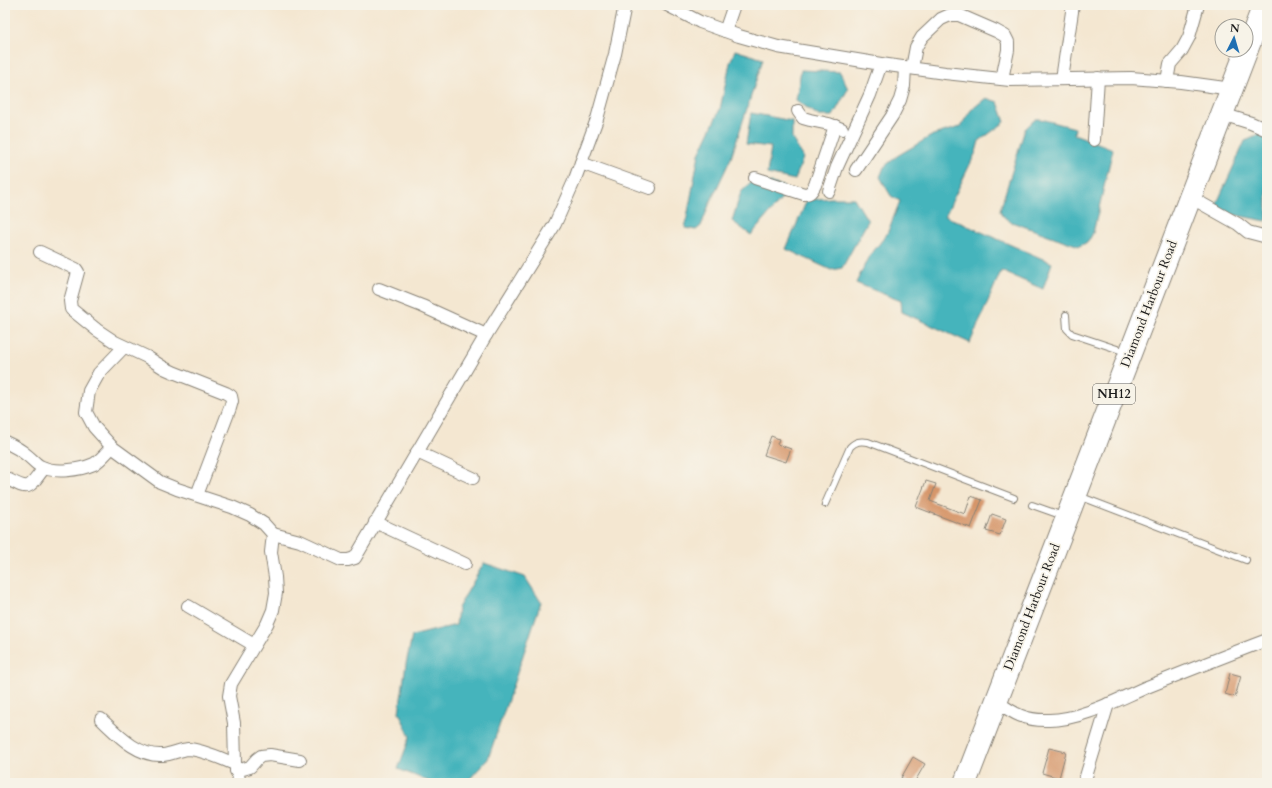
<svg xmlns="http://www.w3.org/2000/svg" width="1272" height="788" font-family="Cardo,serif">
  <rect width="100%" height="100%" fill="#f7f3e8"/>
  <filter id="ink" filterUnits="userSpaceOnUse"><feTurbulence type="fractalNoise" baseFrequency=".025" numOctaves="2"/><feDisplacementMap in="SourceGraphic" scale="8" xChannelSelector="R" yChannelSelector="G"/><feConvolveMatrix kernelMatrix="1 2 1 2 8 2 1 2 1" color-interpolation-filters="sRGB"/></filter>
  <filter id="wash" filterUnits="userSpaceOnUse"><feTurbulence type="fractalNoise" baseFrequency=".012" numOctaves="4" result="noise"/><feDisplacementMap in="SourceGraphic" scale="16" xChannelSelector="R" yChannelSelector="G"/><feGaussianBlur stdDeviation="0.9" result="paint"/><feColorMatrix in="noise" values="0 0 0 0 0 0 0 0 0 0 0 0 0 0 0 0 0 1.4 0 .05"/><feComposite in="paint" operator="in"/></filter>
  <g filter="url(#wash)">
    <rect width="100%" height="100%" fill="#f4e7d1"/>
    <g fill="#45b4bc" stroke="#30686c">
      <polygon points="735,50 763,59 731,158 709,205 701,226 696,230 685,228 699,154 720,109 730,63"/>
      <polygon points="801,70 840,72 848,89 833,116 819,116 796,100"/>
      <polygon points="986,98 998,102 1005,122 979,141 976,152 945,216 1052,263 1043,289 1001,271 970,343 902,312 901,301 856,283 868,258 887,234 900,201 891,196 880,177 884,167 897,156 933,135 960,127 971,110"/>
      <polygon points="751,113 792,121 792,138 803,158 795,180 767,174 771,147 746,144"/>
      <polygon points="1036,119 1041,119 1075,128 1074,134 1113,149 1093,233 1088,242 1079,246 1009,221 1002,215 1000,210 1025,129 1032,122"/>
      <polygon points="1260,129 1267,133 1267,219 1266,221 1225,213 1218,209 1217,203 1245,141 1257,136"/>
      <polygon points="755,179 783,186 785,195 751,235 732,221 741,192"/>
      <polygon points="830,198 854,198 868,221 842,268 831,270 786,249 807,200"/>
      <polygon points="484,563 525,577 541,602 488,759 466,783 433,783 398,769 410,737 399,712 406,664 412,636 456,625 458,608"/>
    </g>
    <g id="blocks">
      <g fill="#d69569">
        <polygon points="771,436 779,439 777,444 791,449 786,462 764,455"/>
        <polygon points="926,481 936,484 930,501 965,514 971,496 982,500 971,528 916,507"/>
        <polygon points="992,514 1006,519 1000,535 986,531"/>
        <polygon points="1230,673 1241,676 1235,697 1225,694"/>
        <polygon points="1049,748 1066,752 1059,778 1042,773"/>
        <polygon points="913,757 925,764 914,783 911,783 901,778"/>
      </g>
    </g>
  </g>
  <g filter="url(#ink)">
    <use href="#blocks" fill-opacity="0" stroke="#888276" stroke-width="1"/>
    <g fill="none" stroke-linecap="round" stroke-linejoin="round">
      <g stroke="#888276" stroke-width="8">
        <g id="lane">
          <polyline points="1066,315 1067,329 1072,334 1126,352"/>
          <polyline points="1079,496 1246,560"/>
          <path d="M825 504 850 447C856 441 860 441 868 442L1014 498"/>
          <polyline points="1032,505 1063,516"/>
        </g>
      </g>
      <g stroke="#888276" stroke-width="14">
        <g id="street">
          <polyline points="667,5 700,22 739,36 778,47 881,64 945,73 1010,80 1131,78 1181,82 1232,89"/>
          <polyline points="725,31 734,5"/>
          <polyline points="912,68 916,47 922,37 941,19 950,15 959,15 996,31 1005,36 1008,42 1008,50 1002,79"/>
          <polyline points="1062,79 1073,5"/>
          <polyline points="1167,81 1170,64 1182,50 1189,37 1198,5"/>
          <polyline points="798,111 803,118 810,120 829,124 842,129"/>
          <polyline points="1222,114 1251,123 1267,130"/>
          <polyline points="1094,140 1098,78"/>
          <polyline points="581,163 650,188"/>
          <polyline points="856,170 892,116 900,100 904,86 905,67"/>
          <path d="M755 178 804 194C810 194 812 191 815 185L835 126"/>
          <polyline points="829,191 837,167 870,95 881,64"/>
          <polyline points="1190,197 1238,224 1248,232 1267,237"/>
          <polyline points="40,252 76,269 78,272 70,301 71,309 97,330 115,342 147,357 164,368 173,372 226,393 231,396 232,401 230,408 197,495"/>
          <polyline points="379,289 422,306 486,335"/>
          <polyline points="124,347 99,373 89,391 86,412 94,427 112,447 160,482 177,489 232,507 250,515 264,524 273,534 271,552 275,577 276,593 273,610 267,624 231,684 229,696 234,723 235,764 240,783"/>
          <path d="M5 442C14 446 21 450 28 456 32 459 36 464 40 466 54 474 80 470 94 464 101 460 106 453 112 447"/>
          <polyline points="417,452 473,478"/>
          <path d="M5 478C30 490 27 491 44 468"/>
          <polyline points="375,522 465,564"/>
          <polyline points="273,534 300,541 341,560 348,560 355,558 486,335 555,224 575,179 597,119 615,54 625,5"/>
          <polyline points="188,606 254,645"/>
          <path d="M996 701C1014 714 1026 721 1049 720 1080 720 1119 699 1147 687 1187 671 1227 655 1267 640"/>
          <path d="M101 719C118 735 138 757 163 755 172 754 179 750 188 749 201 749 222 759 235 764"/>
          <polyline points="236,771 250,767 257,759 261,756 270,755 300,760"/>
          <polyline points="1084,783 1108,704"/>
        </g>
      </g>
      <g stroke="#888276" stroke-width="24">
        <polyline id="highway" points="965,783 1264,5"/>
      </g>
      <use href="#lane" stroke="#fff" stroke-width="6"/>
      <use href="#street" stroke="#fff" stroke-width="12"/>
      <use href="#highway" stroke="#fff" stroke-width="22"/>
    </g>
  </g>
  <g text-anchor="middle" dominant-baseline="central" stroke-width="3.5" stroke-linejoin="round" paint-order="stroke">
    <rect fill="#f7f3e8" stroke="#5e5c59" stroke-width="1" x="1093" y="384" width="42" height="20" rx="3"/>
    <g font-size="12" font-weight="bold" fill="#1c1c1c">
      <text x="1114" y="394">NH12</text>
    </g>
    <g font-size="13" fill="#1c1c1c" stroke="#f7f3e8">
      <text transform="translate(1149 304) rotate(-69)">Diamond Harbour Road</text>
      <text transform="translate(1032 607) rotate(-69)">Diamond Harbour Road</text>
    </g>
  </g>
  <rect width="1272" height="788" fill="none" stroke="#f7f3e8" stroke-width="20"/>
  <g transform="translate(1234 38) rotate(5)"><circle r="19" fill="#f7f3e8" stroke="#9f9d96"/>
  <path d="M0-3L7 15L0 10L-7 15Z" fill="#1f6fb2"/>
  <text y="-6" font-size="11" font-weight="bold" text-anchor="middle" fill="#1c1c1c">N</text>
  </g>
</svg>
